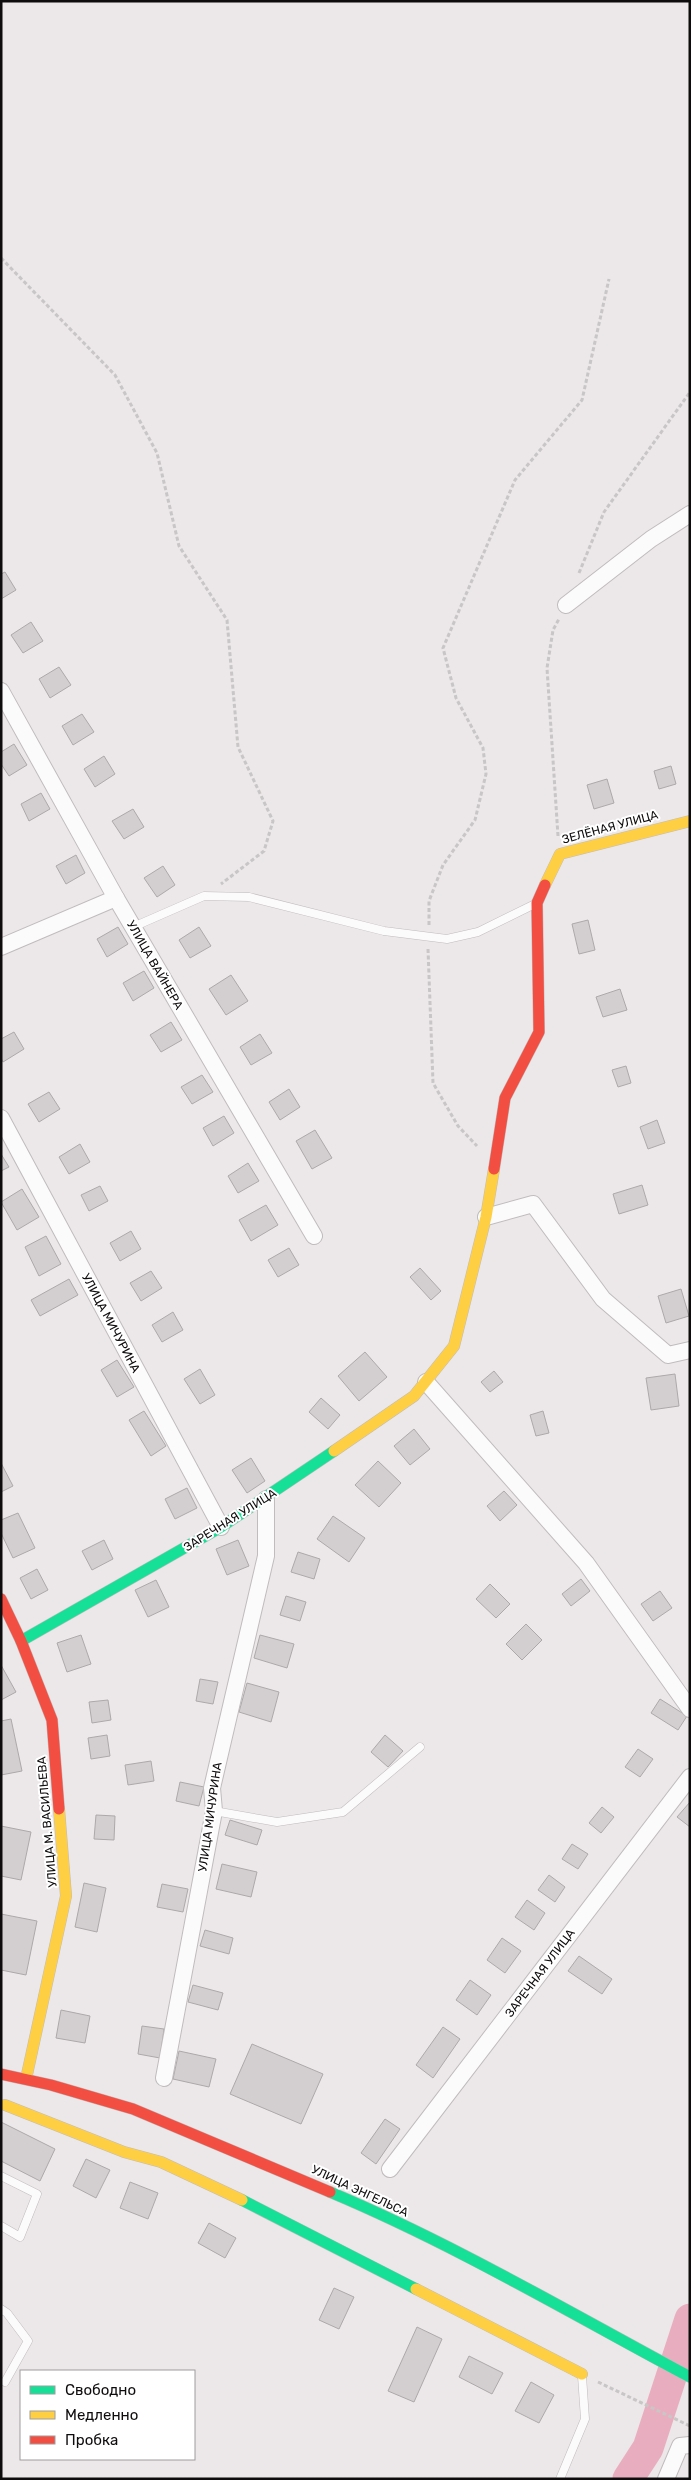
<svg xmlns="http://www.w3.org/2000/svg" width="691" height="2480" font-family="Rubik,sans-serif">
  <rect width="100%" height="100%" fill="#ece7e8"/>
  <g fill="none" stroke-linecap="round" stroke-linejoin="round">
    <polyline stroke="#e8aebf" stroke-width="31" points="628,2479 648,2448 690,2319"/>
  </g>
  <g fill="#d3cfd0" stroke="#ada8a9">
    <polygon points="5,572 16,590 1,599 1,574"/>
    <polygon points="31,622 43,641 23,653 11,635"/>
    <polygon points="59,667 71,685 50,698 39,679"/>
    <polygon points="82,714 94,732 73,745 62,726"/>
    <polygon points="14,744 27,765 9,776 1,764 1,752"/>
    <polygon points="104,756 115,774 95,787 84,769"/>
    <polygon points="671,766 676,784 659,789 654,771"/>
    <polygon points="607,779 614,803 594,809 587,785"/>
    <polygon points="41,793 50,809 29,821 21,804"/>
    <polygon points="133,809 144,827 124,839 112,821"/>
    <polygon points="76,855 85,873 66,884 56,866"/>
    <polygon points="163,866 175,885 157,897 144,878"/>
    <polygon points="588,920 595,950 579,954 572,924"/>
    <polygon points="118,927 128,944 107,957 97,939"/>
    <polygon points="199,927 211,946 190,958 179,940"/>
    <polygon points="144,971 154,988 133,1001 123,983"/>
    <polygon points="231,975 248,1001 226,1015 209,989"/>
    <polygon points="620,989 627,1010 603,1017 596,997"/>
    <polygon points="171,1022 182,1040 161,1052 150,1035"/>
    <polygon points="14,1032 24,1049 3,1062 1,1058 1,1039"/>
    <polygon points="260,1034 272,1053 251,1065 240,1047"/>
    <polygon points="626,1066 631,1083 618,1087 612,1070"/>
    <polygon points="202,1075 213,1092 192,1104 181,1087"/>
    <polygon points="289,1089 300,1107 280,1120 269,1102"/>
    <polygon points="49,1092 60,1109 39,1122 28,1104"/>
    <polygon points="224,1116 234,1133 213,1146 203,1128"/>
    <polygon points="657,1120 665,1143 648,1149 640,1127"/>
    <polygon points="315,1130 332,1158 312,1169 296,1141"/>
    <polygon points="80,1144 90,1162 69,1174 59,1157"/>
    <polygon points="1,1154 9,1167 1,1171"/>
    <polygon points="248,1163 259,1181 238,1193 228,1176"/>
    <polygon points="642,1185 648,1205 619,1214 613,1194"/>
    <polygon points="100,1186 108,1201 89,1211 81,1195"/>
    <polygon points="22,1189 39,1217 17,1230 1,1202"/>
    <polygon points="266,1205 278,1225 251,1241 239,1220"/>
    <polygon points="131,1231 141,1249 120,1261 110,1243"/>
    <polygon points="46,1236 61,1264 39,1276 25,1247"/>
    <polygon points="289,1248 299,1265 278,1277 268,1260"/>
    <polygon points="420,1268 441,1291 431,1300 410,1277"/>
    <polygon points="151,1271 162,1288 141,1301 130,1283"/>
    <polygon points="69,1279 78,1295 40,1316 31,1300"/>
    <polygon points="681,1289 689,1316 666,1323 658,1296"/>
    <polygon points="173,1312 183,1330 162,1342 152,1325"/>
    <polygon points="365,1352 387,1377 359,1401 338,1376"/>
    <polygon points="117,1360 134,1387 117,1397 101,1370"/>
    <polygon points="200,1369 215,1395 200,1404 184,1379"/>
    <polygon points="494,1371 503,1382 490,1392 481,1382"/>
    <polygon points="675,1374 679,1406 651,1410 646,1378"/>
    <polygon points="321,1398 340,1415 328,1429 309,1412"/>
    <polygon points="144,1411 166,1446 151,1456 129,1420"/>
    <polygon points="543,1411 549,1433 536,1436 530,1415"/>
    <polygon points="414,1429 430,1449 410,1465 394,1446"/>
    <polygon points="251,1458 265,1481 247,1493 232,1470"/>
    <polygon points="378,1461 401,1483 379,1507 355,1485"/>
    <polygon points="1,1463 13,1486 1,1492"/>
    <polygon points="187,1488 197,1508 175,1519 165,1499"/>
    <polygon points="504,1491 517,1505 500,1521 487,1506"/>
    <polygon points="18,1513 35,1548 13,1558 1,1533 1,1520"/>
    <polygon points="333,1516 365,1538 349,1562 317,1539"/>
    <polygon points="104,1540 113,1559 92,1570 82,1551"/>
    <polygon points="238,1540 249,1566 227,1575 216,1549"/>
    <polygon points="298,1552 320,1559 314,1579 291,1572"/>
    <polygon points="37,1569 48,1590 31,1599 20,1578"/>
    <polygon points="581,1579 590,1591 571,1606 562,1594"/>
    <polygon points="156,1580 169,1607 148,1617 135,1590"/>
    <polygon points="490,1584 510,1604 496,1618 476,1599"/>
    <polygon points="660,1591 672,1608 653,1621 641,1604"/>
    <polygon points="286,1596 306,1602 300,1621 280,1615"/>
    <polygon points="526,1624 542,1640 522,1660 506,1644"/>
    <polygon points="81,1635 91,1664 67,1672 57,1643"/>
    <polygon points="260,1635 294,1644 287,1668 254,1658"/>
    <polygon points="1,1665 16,1692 1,1700"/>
    <polygon points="200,1679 218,1682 213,1704 196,1701"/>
    <polygon points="247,1683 279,1692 271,1722 239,1712"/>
    <polygon points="660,1699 687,1716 678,1730 651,1713"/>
    <polygon points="108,1700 111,1720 92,1723 89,1702"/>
    <polygon points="11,1719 22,1771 1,1775 1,1721"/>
    <polygon points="107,1735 110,1756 91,1759 88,1738"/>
    <polygon points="385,1735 403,1751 388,1767 371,1752"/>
    <polygon points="638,1749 653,1759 640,1777 625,1767"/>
    <polygon points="151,1761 154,1781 128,1785 125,1765"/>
    <polygon points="180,1782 204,1787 199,1806 176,1801"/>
    <polygon points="690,1802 690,1827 677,1817"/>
    <polygon points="602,1807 614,1817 601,1833 589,1823"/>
    <polygon points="96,1815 115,1816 114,1840 94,1839"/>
    <polygon points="230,1820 262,1830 257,1845 225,1835"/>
    <polygon points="1,1826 31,1832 21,1880 1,1876"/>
    <polygon points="572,1844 588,1854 578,1869 562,1859"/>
    <polygon points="222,1864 257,1872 251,1897 216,1889"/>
    <polygon points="549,1875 565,1887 555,1902 538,1890"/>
    <polygon points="84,1883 106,1888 97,1932 75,1927"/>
    <polygon points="162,1884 188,1889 183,1912 157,1907"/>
    <polygon points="527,1900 545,1913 534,1930 515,1917"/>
    <polygon points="1,1914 37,1921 26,1975 1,1970"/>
    <polygon points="205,1930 233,1938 229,1954 200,1946"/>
    <polygon points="502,1938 521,1951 505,1973 487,1960"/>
    <polygon points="579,1956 612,1979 602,1994 568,1971"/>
    <polygon points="470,1980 491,1995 477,2015 456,2000"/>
    <polygon points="193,1985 223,1993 218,2010 188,2002"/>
    <polygon points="61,2010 90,2016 85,2043 56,2038"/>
    <polygon points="142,2026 164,2029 160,2058 138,2054"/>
    <polygon points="443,2027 460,2039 433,2078 416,2065"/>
    <polygon points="252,2044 323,2074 301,2124 230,2094"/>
    <polygon points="179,2051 216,2059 209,2087 173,2079"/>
    <polygon points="385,2119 400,2129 376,2164 361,2153"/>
    <polygon points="1,2122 55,2149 40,2181 1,2161"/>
    <polygon points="86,2159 110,2170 96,2198 73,2186"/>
    <polygon points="130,2182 158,2193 148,2219 120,2208"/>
    <polygon points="209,2223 236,2238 225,2258 198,2243"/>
    <polygon points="334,2288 354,2297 339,2329 319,2320"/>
    <polygon points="417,2327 442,2339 414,2402 388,2391"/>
    <polygon points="469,2356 503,2373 492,2394 459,2377"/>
    <polygon points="531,2382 554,2395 539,2423 515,2411"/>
  </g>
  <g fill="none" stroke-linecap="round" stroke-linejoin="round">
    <g stroke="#c0bcbd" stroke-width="9">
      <g id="lane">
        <polyline points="133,927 204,896 249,897 384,931 447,939 478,932 535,904"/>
        <polyline points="214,1811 277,1822 343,1812 420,1747"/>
        <polyline points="1,2176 37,2194 20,2237 1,2226"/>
        <polyline points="1,2309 7,2313 28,2341 5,2382"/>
        <polyline points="560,2479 585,2419 582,2376"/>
      </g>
    </g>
    <g stroke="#c0bcbd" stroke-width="18">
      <g id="street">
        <polyline points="566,605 651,539 690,514"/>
        <polyline points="1,691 116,898 314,1236"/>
        <polyline points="1,947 116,898"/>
        <polyline points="1,1118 221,1527"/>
        <polyline points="486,1217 533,1204 603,1299 668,1355 690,1350"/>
        <polyline points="426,1382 586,1563 690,1709"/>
        <polyline points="164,2078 214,1811 212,1788 266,1556 266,1499"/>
        <polyline points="390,2169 690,1777"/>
        <polyline points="666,2479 680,2446 690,2445"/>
      </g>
    </g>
    <g stroke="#c0bcbd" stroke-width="12">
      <g id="fast">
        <polyline points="21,1641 221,1527 334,1451"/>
        <path d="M330 2192C454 2244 572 2314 690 2377"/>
        <polyline points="242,2200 416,2289"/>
      </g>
    </g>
    <g stroke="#c0bcbd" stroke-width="12">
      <g id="slow">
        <polyline points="545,885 560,854 690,821"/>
        <polyline points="334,1451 414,1396 454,1346 486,1217 494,1169"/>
        <polyline points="26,2079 66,1896 59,1809"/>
        <polyline points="5,2105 124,2152 161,2162 242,2200"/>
        <polyline points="416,2289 582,2374"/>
      </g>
    </g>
    <g stroke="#c0bcbd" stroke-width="12">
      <g id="jam">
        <polyline points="494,1169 505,1098 539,1032 537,903 545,885"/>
        <polyline points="1,1599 21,1641 52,1720 59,1809"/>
        <polyline points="1,2074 51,2085 133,2109 330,2192"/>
      </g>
    </g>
    <g stroke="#c8c6c6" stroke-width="3" stroke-dasharray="4 2.5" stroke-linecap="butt">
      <polyline points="1,258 115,375 157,453 179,546 227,620 238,747 273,821 264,851 221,884"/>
      <polyline points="579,573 604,512 690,392"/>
      <polyline points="558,836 547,668 553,630 559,619"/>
      <polyline points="429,925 429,901 443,865 475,820 486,774 483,748 456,698 443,648 515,480 582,400 609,279"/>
      <polyline points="428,949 433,1083 458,1126 477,1146"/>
      <polyline points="598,2382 690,2426"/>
    </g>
    <use href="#lane" stroke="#fcfbfc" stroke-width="8"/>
    <use href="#street" stroke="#fcfbfc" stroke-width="16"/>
    <use href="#fast" stroke="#16e098" stroke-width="11"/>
    <use href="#slow" stroke="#ffcf43" stroke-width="11"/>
    <use href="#jam" stroke="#f24e42" stroke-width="11"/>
  </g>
  <g text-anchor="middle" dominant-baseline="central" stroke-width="4" stroke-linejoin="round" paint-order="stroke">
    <g font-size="12" fill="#0f0c0d" stroke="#fff">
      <text transform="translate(610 827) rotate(-15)">ЗЕЛЁНАЯ УЛИЦА</text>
      <text transform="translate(155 965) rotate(60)">УЛИЦА ВАЙНЕРА</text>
      <text transform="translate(111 1323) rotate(62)">УЛИЦА МИЧУРИНА</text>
      <text transform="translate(230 1520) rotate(-32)">ЗАРЕЧНАЯ УЛИЦА</text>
      <text transform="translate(210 1817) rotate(-82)">УЛИЦА МИЧУРИНА</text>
      <text transform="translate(47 1822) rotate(-95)">УЛИЦА М. ВАСИЛЬЕВА</text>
      <text transform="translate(540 1973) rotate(-53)">ЗАРЕЧНАЯ УЛИЦА</text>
      <text transform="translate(360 2191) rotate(25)">УЛИЦА ЭНГЕЛЬСА</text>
    </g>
  </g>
  <rect width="691" height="2480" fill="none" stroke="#0f0c0d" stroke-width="5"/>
  <rect x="20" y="2370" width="175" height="90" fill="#ffffff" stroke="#9f9e9e"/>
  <rect x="30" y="2386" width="25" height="8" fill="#16e098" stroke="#9f9e9e"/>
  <text x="65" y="2395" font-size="15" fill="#0f0c0d">Свободно</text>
  <rect x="30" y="2411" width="25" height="8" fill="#ffcf43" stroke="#9f9e9e"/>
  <text x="65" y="2420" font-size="15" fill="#0f0c0d">Медленно</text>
  <rect x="30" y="2436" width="25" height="8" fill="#f24e42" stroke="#9f9e9e"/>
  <text x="65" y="2445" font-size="15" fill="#0f0c0d">Пробка</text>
</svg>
